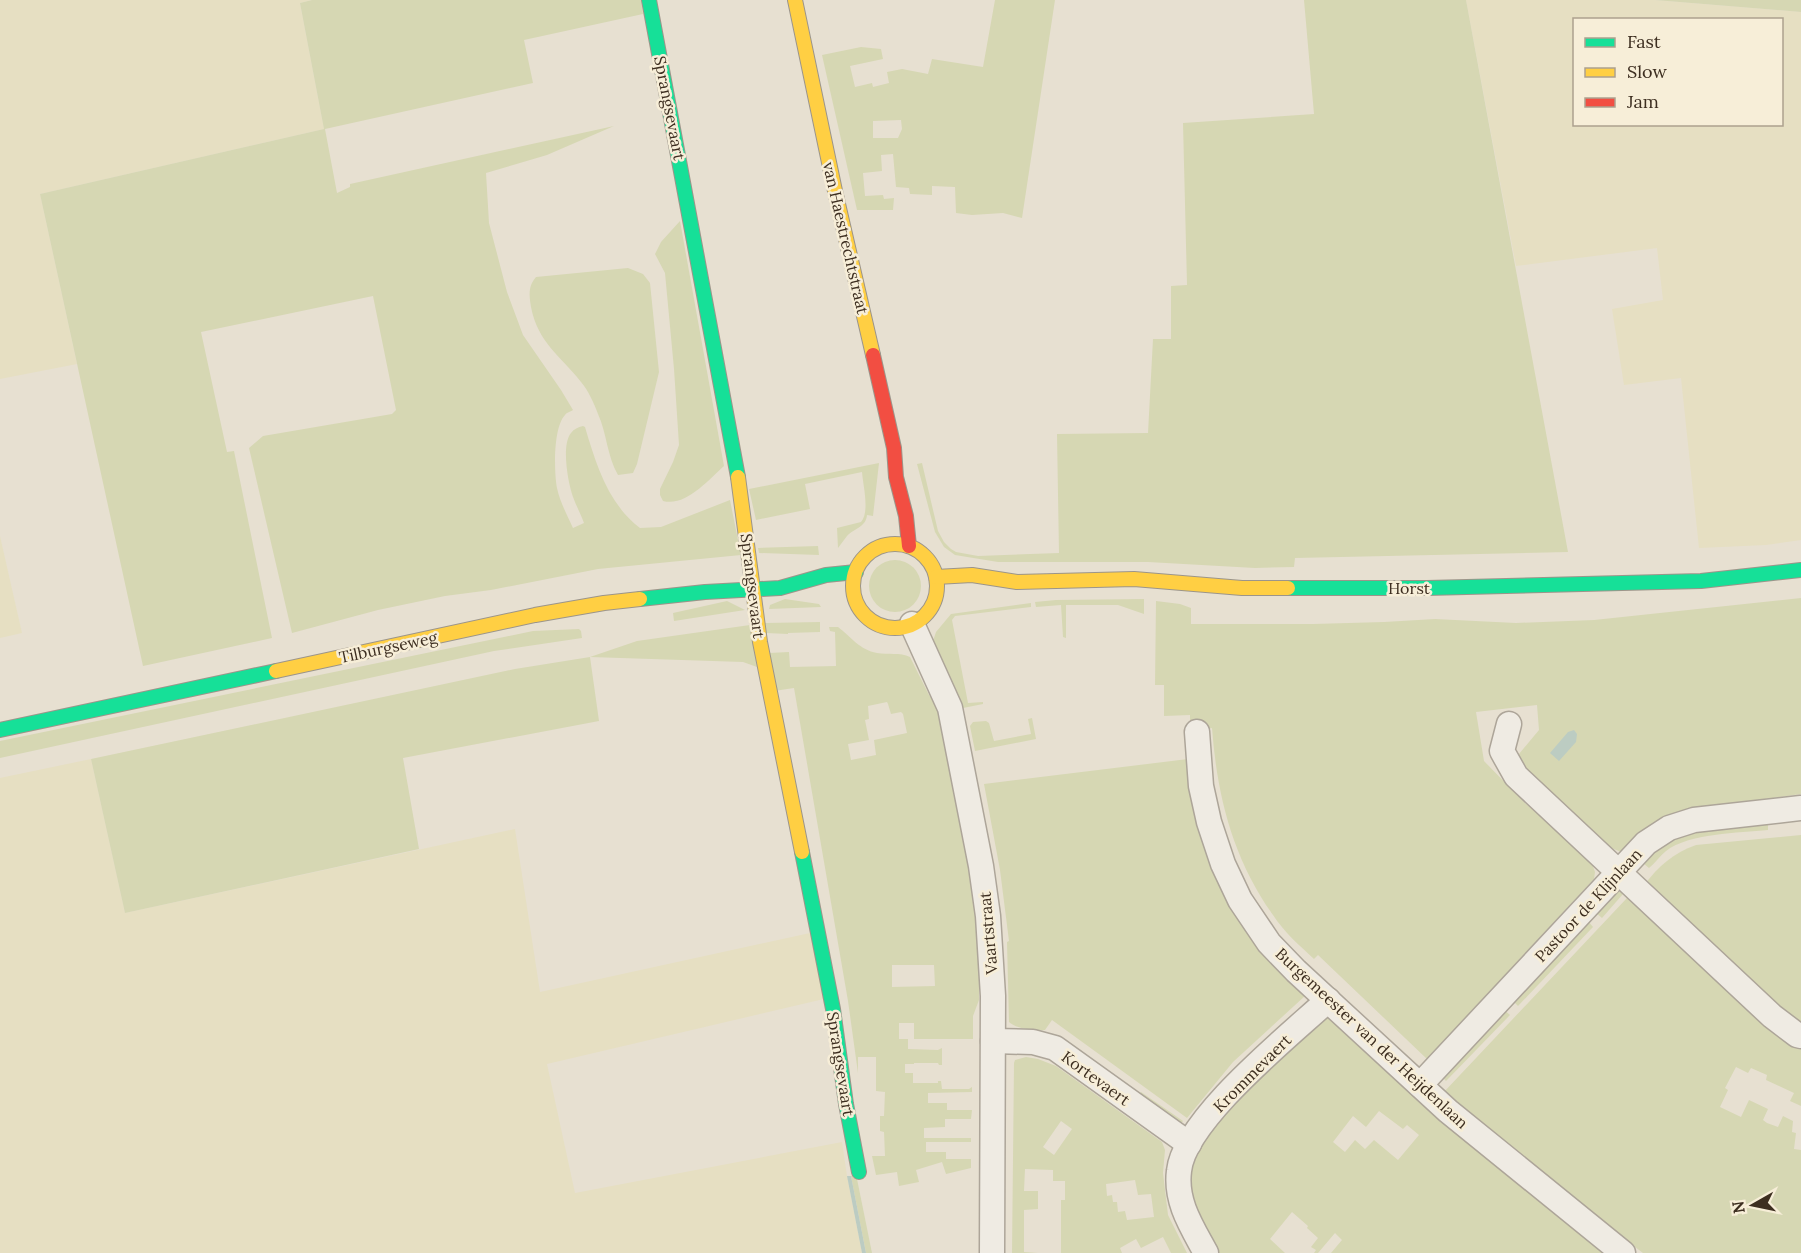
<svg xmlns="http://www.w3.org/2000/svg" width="1801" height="1253" font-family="Lora,serif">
  <rect width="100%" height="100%" fill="#e7e0d1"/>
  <g fill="#e6dfc2" fill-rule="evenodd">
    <polygon points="0,0 312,0 300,3 324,129 40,194 77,364 0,379"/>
    <path d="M1466 0H1654L1801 12V540L1766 545 1699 548 1681 378 1624 385 1612 309 1663 300 1657 248 1516 266ZM1574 20H1782V124H1574Z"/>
    <polygon points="0,536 22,633 0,638"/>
    <polygon points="91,759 125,913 515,829 540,992 810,933 824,999 547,1064 575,1193 842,1142 847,1176 862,1253 0,1253 0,778"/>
  </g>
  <g fill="#d6d7b3" fill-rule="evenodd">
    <path d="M312 0H641L643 14 524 40 533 83 325 129 337 193 350 187V184L614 126 547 155 486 173 489 223 507 292 523 335 561 390 573 410C570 412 567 412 565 415 553 428 554 472 557 488 560 502 567 515 573 528L584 523C581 514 576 506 573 497 568 483 561 445 571 433 574 429 578 427 583 426L585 427C596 464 608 504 640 528L661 527 730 500 741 555 598 569 491 590 445 596 378 610 292 633 249 448 263 436 392 414 396 410 373 296 201 332 227 452 234 451 272 638 143 666 40 194 324 129 300 3Z"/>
    <path d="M995 0H1055L1022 218 1003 213 972 215 956 213 955 187 932 186V195L910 194 909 188 896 187 893 154 881 155 882 171 863 173 865 196 883 195 884 199 894 198 893 210H857L822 55 861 47 881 49 883 59 850 66 855 87 872 83 873 87 889 83 887 72 902 69 928 74 932 59 983 67ZM901 120 902 129 898 138H873V121Z"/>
    <polygon points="1304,0 1466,0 1568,552 1295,558 1294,567 1255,568 1148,562 998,562 955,555 944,547 935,532 917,464 922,463 938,531 944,542 951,549 956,552 978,556 1059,553 1057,434 1148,433 1153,339 1171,339 1171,286 1187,285 1183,123 1314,114"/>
    <polygon points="1655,0 1801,0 1801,12"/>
    <path d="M680 221 724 466C708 480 686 507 663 501L660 495V489L673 462 679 445 674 369 665 273 655 254 661 242Z"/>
    <path d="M628 268 643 274 650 283 659 372 637 464 633 473 618 475C607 456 607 434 598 414 594 403 588 390 581 382 560 355 538 343 531 307 529 295 528 286 536 277Z"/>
    <path d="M879 463 873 516 867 515C866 527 855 528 847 536 844 540 841 544 838 548L837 528 861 522C870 512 863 485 862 472L805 484 810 509 756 520 749 489Z"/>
    <polygon points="818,546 819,555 759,553 758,548"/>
    <circle cx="895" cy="586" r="26"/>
    <path d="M1801 598V794L1729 804 1621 852 1609 847 1521 770 1519 754 1539 730 1537 705 1476 712 1484 761 1525 803 1591 861 1595 872 1594 879 1427 1059 1318 955 1314 959C1299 945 1284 932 1273 915 1233 859 1217 796 1212 728L1197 732 1190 727V715L1164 716V685H1155L1156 601 1180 604 1191 608V624H1313L1384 622 1435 619 1516 623 1594 620Z"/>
    <polygon points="785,599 819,604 821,607 769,609 770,605"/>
    <polygon points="1144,599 1144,614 1118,605 1066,605 1066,638 1063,637 1061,605 1036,607 1035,602 1056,600"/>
    <polygon points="727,601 745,610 674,621 673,613"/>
    <polygon points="1031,603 1031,607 955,616 952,620 968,703 983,702 983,704 958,709 932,644 936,632 951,614"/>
    <polygon points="820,622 820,632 788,633 788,634 766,633 765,623"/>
    <polygon points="750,625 757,667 743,662 590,657 599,721 403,758 419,849 125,913 91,759 515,669 590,657 637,641"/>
    <path d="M829 627H838C851 637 860 650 877 653 888 655 900 652 910 657L929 695 936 703 939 712 973 885 979 961V1000L973 1016V1039H914V1023H899V1039H908V1049L938 1050 942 1048V1065H939L938 1063H914V1064H905V1073H913V1083H938V1081H941L942 1089H969L972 1087V1092L928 1093V1103H947V1110H972L971 1119H945V1127L924 1128V1138H971V1142H926V1152H946V1159H971V1168L946 1174 942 1162 916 1170 919 1182 899 1186 897 1172 876 1175 872 1156H885L884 1132 880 1131V1116H884L885 1092 876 1091V1057H858V1073L848 1001 794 688 774 691 769 653 789 652 790 667 836 666 835 632 830 631ZM887 702 888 704 891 714 901 712 903 714 907 733 874 740 876 755 851 760 848 744 869 740 865 720 869 719 868 706ZM892 965H934L935 986 892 987Z"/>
    <polygon points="579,629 581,631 582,638 494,651 0,758 0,741 533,631"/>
    <polygon points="1032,718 1036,739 975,751 970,726 973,722 986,721 989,723 994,741 1031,734 1028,719"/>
    <path d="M1188 759 1198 819 1306 995 1233 1062 1187 1118 1052 1020 1045 1030C1034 1031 1017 1029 1009 1022L1007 942 1009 941 1000 870 984 784Z"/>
    <path d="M1768 822V830C1739 833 1689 833 1666 851 1660 856 1655 863 1649 868L1643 863 1662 844 1695 830Z"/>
    <path d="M1801 835V1026L1644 885C1659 866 1673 853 1696 845Z"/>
    <polygon points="1618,890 1623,894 1602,918 1596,913"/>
    <polygon points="1627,898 1767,1023 1801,1046 1801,1106 1790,1101 1794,1093 1766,1080 1767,1075 1751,1068 1748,1073 1736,1067 1725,1088 1728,1090 1720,1107 1741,1117 1749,1100 1768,1109 1763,1120 1767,1123 1778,1127 1783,1116 1793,1121 1792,1132 1796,1133 1794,1149 1801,1150 1801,1253 1643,1253 1585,1209 1443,1093"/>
    <polygon points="1588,921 1593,927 1518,1006 1513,1001"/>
    <polygon points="1503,1009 1510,1015 1446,1081 1440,1075"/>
    <path d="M1327 1014 1607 1253H1331L1342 1240 1335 1233 1318 1253H1314L1316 1250 1311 1247 1318 1238 1307 1228 1308 1226 1292 1212 1270 1239 1285 1253H1216L1192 1206 1190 1175 1197 1147 1251 1084ZM1379 1111 1403 1129 1407 1125 1419 1135 1398 1160 1374 1140 1365 1149 1355 1140 1345 1152 1333 1142 1353 1116 1366 1127Z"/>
    <path d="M1026 1057 1038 1059 1056 1066 1162 1142 1165 1150 1163 1173 1168 1215 1187 1253H1171L1163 1237 1141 1248 1136 1239 1120 1248 1122 1253H1061V1200H1065V1181H1053V1170L1025 1169 1024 1191H1038V1209L1024 1210V1252L1038 1253H1012L1014 1063 1015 1060ZM1061 1121 1072 1129 1054 1155 1043 1147ZM1135 1180 1138 1195 1151 1194 1154 1217 1127 1220 1125 1211 1118 1212 1117 1202H1113L1112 1195 1107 1196 1106 1184Z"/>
    <polygon points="1141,1092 1183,1121 1179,1126 1137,1097"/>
    <polygon points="856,1174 872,1253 866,1253 851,1176"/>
  </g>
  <g fill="#bcccc2">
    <polygon points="1574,730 1577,734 1576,742 1559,761 1550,753 1568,732"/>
    <polygon points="847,1176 851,1176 866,1253 862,1253"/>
  </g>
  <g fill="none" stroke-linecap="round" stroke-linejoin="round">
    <g stroke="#ada599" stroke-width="27">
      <g id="street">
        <polyline points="912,624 950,708 981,866 988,916 993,996 992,1253"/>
        <polyline points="1509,724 1502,751 1516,776 1772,1016 1797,1035 1801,1036"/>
        <polyline points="1197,732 1201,786 1209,822 1223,864 1240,900 1269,943 1296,971 1448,1111 1623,1253"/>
        <polyline points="993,1041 1033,1042 1055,1048 1189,1144"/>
        <polyline points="1420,1085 1646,843 1669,828 1694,820 1801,808"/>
        <path d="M1206 1253C1192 1227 1175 1202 1179 1171 1184 1120 1289 1036 1328 1000"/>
      </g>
    </g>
    <g stroke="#9c958a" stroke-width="16">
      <g id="fast">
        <polyline points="649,0 738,477"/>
        <polyline points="1288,588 1427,588 1701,581 1801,570"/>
        <polyline points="640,599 705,592 780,588 826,575 856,572"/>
        <polyline points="0,730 276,671"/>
        <polyline points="802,852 833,1009 846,1104 859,1172"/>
      </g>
    </g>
    <g stroke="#9c958a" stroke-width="16">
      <g id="slow">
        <polyline points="795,0 835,191 873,355"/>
        <polyline points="738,477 760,642 802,852"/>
        <circle cx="895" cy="586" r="42"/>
        <polyline points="936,577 972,575 1017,582 1134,579 1242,588 1288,588"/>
        <polyline points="276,671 535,615 604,603 640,599"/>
      </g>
    </g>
    <g stroke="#9c958a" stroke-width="16">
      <polyline id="jam" points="873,355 894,448 896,477 906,516 909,546"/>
    </g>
    <use href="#street" stroke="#efebe3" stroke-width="24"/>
    <use href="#fast" stroke="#16e098" stroke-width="14"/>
    <use href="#slow" stroke="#ffcf43" stroke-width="14"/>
    <use href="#jam" stroke="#f24e42" stroke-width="14"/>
  </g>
  <g text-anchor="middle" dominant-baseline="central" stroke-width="5" stroke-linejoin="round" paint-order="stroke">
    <g font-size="16" fill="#3d2e20" stroke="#f7eed8">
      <text transform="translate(670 108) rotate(79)">Sprangsevaart</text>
      <text transform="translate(846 238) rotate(77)">van Haestrechtstraat</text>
      <text transform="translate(753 586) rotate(83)">Sprangsevaart</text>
      <text x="1409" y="588">Horst</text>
      <text transform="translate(388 647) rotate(-12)">Tilburgseweg</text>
      <text transform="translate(1588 905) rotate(-47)">Pastoor de Klijnlaan</text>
      <text transform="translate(988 933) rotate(-95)">Vaartstraat</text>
      <text transform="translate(1372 1038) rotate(43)">Burgemeester van der Heijdenlaan</text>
      <text transform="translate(841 1064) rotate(81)">Sprangsevaart</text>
      <text transform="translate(1252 1073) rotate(-45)">Krommevaert</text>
      <text transform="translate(1096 1078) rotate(36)">Kortevaert</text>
    </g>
  </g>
  <rect x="1573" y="18" width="210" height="108" fill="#f7eed8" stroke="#ada18e" stroke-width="1.5"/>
  <rect x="1585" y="38" width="30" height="9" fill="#16e098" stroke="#ada18e" stroke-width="1.5"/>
  <text x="1627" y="48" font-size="18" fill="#3d2e20">Fast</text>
  <rect x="1585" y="68" width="30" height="9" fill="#ffcf43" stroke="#ada18e" stroke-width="1.5"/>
  <text x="1627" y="78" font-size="18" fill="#3d2e20">Slow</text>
  <rect x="1585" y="98" width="30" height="9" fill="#f24e42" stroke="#ada18e" stroke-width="1.5"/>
  <text x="1627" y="108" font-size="18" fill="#3d2e20">Jam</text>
  <g transform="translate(1753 1205) rotate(261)" stroke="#f7eed8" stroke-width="4.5" paint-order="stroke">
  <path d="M0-4.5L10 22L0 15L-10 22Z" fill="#3d2e20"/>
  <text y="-9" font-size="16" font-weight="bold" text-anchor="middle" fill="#3d2e20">N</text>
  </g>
</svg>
